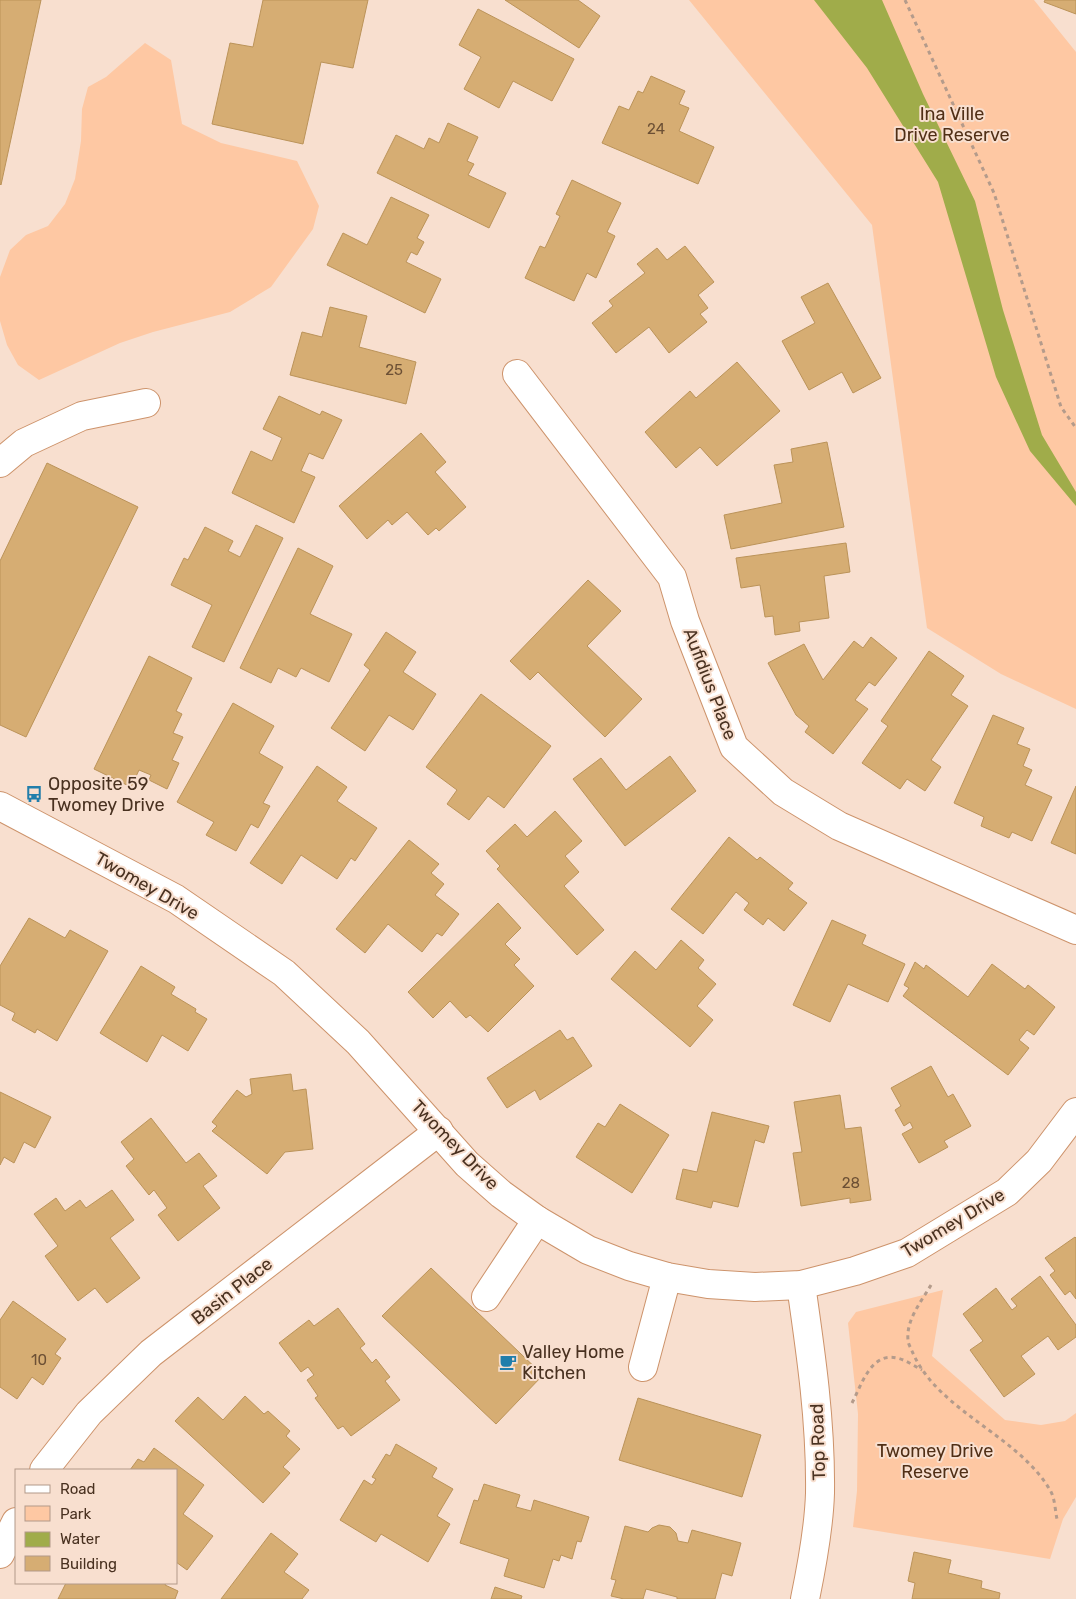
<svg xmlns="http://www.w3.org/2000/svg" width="1076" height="1599" font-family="Rubik,sans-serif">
  <rect width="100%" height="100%" fill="#f8dfcf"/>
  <g fill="#fec8a3">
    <polygon points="689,0 1034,0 1076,52 1076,709 1001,674 927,628 872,225"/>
    <polygon points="145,43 171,60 182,124 221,143 297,161 319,206 313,229 271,287 230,312 153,332 120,343 39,380 18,365 7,345 0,321 0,277 10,250 26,235 48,226 65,204 75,179 81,141 82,109 88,87 106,77"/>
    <polygon points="943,1290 932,1356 1005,1420 1041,1425 1065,1421 1076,1413 1076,1497 1063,1519 1050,1559 853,1527 857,1491 858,1414 848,1323 856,1312"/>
  </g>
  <polygon fill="#a0ac4a" points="814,0 882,0 923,94 975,201 1003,310 1042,435 1076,492 1076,506 1030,451 996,377 938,182 867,68"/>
  <g fill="#d6ad73" stroke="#bb9359">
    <polygon points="0,0 41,0 1,185 0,184"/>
    <polygon points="263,0 368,0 353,68 321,62 303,144 212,124 230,43 253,47"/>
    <polygon points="505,0 578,0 600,16 579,48"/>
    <polygon points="1045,0 1076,0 1076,14 1044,2"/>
    <polygon points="478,9 574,59 552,101 513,81 499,108 464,89 481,57 459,45"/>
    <polygon points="651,76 685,91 679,104 689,108 679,131 714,147 698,184 602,143 619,106 629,110 638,91 643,93"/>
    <polygon points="448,123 478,137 467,161 474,164 468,175 506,193 489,228 377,173 396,135 424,149 429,138 439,143"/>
    <polygon points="572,180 621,203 607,232 615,236 596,278 587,273 574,301 525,278 540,246 545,248 560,216 556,214"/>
    <polygon points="391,197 429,215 417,238 424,242 417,255 411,252 406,262 441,279 425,313 327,265 343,233 367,245"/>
    <polygon points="685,246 714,282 698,295 708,308 700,314 707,322 669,353 649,327 616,353 592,323 613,306 609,301 645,273 637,264 657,248 667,260"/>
    <polygon points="828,283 881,378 853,393 842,372 809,390 782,341 815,323 801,297"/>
    <polygon points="330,307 367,316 359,347 416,362 406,404 290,375 302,332 322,337"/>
    <polygon points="737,362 780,411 717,466 700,447 676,468 645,432 690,391 696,398"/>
    <polygon points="279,396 320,415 322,411 342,420 323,459 309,453 301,471 315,477 294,523 232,493 251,451 272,461 282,438 263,429"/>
    <polygon points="421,433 446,462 435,472 466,507 439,531 436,528 428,535 407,512 392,525 388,520 367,539 339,506"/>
    <polygon points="827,442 844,527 731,549 724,515 782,503 774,465 793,462 791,449"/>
    <polygon points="47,463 138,507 26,737 0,725 0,561"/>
    <polygon points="256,525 283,538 224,662 192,647 212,605 171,585 184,558 188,560 205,527 233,541 228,551 240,557"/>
    <polygon points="846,543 850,572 824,576 829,618 799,622 800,631 775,635 773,616 765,617 760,585 741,588 736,558"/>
    <polygon points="298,548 333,566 310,614 352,634 329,682 301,668 296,677 278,668 271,683 240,668"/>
    <polygon points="588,580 621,611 587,646 642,699 605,737 538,672 530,680 510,661"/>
    <polygon points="386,632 416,652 403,672 436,694 413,730 389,715 365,751 331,728 370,670 364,665"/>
    <polygon points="871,637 897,658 875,686 869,682 855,700 868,709 833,754 805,732 809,726 796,715 768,663 804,644 823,680 854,641 863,648"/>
    <polygon points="929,651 964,676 951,695 968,706 931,760 941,767 925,791 907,779 900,789 862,763 888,726 881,721"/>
    <polygon points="149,656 192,678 176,711 182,714 173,733 183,737 172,760 179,763 167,789 149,780 151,775 139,770 131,787 94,769"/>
    <polygon points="481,694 551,746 504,808 488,796 469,820 447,804 457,790 426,767"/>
    <polygon points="233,703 274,726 259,753 283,767 263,803 270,806 258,828 251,824 236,851 206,835 214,822 177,802"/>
    <polygon points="993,715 1024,728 1017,744 1030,749 1023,766 1032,770 1025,785 1052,797 1032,841 1012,832 1009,838 981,826 984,817 954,803"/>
    <polygon points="670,756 696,791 625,846 573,779 601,758 626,790"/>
    <polygon points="317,766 347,787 337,801 377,828 355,861 351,858 337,879 301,855 282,884 250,863"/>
    <polygon points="1076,786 1076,854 1051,843"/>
    <polygon points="555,811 582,841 565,856 579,872 564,886 604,930 577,955 497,869 500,866 486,851 515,824 527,837"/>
    <polygon points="729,837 757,860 760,857 793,883 788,889 807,903 784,931 768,918 763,925 744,910 749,903 736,892 703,934 671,909"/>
    <polygon points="409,840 439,864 431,873 444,884 435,895 459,914 442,936 437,933 422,952 388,924 365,953 336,929"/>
    <polygon points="498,903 521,928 505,944 520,959 514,965 534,986 488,1032 470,1015 466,1018 450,1001 433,1018 408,992"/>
    <polygon points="29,918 65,938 70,930 108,951 57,1041 37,1029 35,1033 12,1020 15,1013 0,1005 0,966"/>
    <polygon points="832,920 866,935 862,944 905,964 888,1002 848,984 830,1022 793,1005"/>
    <polygon points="681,940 704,960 698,968 716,984 697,1006 713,1020 690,1047 611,979 635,951 656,970"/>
    <polygon points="915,962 924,969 926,965 968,997 992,964 1025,989 1028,985 1055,1007 1034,1035 1027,1030 1019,1040 1029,1048 1008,1075 903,996 909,988 904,985"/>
    <polygon points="141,966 175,987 171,994 196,1009 195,1012 207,1019 188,1051 162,1035 147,1062 100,1033"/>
    <polygon points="560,1030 567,1040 573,1037 592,1066 540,1100 535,1090 507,1108 487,1078"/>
    <polygon points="931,1066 948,1097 953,1094 971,1126 944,1141 948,1147 919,1163 902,1134 913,1128 910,1122 904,1126 895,1110 901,1106 891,1088"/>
    <polygon points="291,1074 293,1091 306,1089 313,1149 285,1152 267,1174 212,1131 217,1126 212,1122 237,1090 246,1097 252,1094 250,1079"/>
    <polygon points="0,1092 51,1117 35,1148 24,1142 14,1163 4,1157 0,1165"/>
    <polygon points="840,1095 845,1129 861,1127 871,1200 850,1203 850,1198 801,1206 793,1153 802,1152 794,1102"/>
    <polygon points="620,1104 669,1135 632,1193 576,1157 598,1123 605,1127"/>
    <polygon points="712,1112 769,1126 764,1143 755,1140 738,1207 713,1201 711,1208 676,1199 683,1169 697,1172"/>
    <polygon points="151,1118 186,1163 199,1153 217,1176 203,1186 220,1208 178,1241 158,1215 167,1208 154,1190 149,1195 126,1166 134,1159 121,1142"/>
    <polygon points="112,1190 134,1220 110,1238 140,1278 107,1303 95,1288 78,1301 45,1256 58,1246 34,1214 56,1198 65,1211 80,1200 86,1208"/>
    <polygon points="1075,1237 1076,1238 1076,1299 1070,1291 1065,1295 1050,1275 1055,1271 1045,1258"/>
    <polygon points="431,1268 543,1375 496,1424 382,1316"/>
    <polygon points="1040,1276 1076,1325 1076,1337 1058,1350 1048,1336 1021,1356 1035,1374 1004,1397 970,1350 983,1341 963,1314 996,1288 1012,1310 1017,1306 1011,1299"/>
    <polygon points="13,1301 66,1339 55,1354 61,1358 43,1385 32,1377 17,1399 0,1387 0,1320"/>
    <polygon points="338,1308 365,1344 360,1348 372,1363 376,1359 390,1377 385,1381 400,1400 351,1436 343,1426 338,1429 315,1398 318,1396 307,1380 314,1375 308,1367 301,1372 279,1343 309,1320 314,1326"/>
    <polygon points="245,1396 264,1414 268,1411 290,1431 286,1436 300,1449 283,1467 290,1473 263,1503 175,1421 198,1397 223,1420"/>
    <polygon points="638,1398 761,1435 742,1497 619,1460"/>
    <polygon points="396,1444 437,1468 432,1477 453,1489 437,1516 450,1524 428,1562 381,1534 376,1542 340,1520 364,1480 372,1485 376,1479 372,1477 386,1454 390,1456"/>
    <polygon points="154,1448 204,1485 183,1514 213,1536 187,1570 176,1562 176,1470 130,1470 138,1459 144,1462"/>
    <polygon points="484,1484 520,1495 516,1507 531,1511 534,1500 589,1517 581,1542 577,1541 572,1559 561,1555 559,1561 553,1559 544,1588 504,1576 509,1559 460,1543 474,1500 478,1501"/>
    <polygon points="659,1525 670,1527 676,1533 678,1541 688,1543 692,1530 741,1543 732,1576 722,1573 715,1599 677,1599 677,1597 646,1589 643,1599 624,1599 611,1596 616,1580 611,1579 625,1526 648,1532 652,1528"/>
    <polygon points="271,1533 298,1554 284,1572 309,1590 302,1599 221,1599"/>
    <polygon points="914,1552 951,1560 948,1573 982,1581 981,1588 1000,1593 999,1599 912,1599 915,1583 908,1581"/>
    <polygon points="66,1583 166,1583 165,1585 178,1591 175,1599 58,1599"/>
    <polygon points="495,1587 522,1596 521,1599 491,1599"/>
  </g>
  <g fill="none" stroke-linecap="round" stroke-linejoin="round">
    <g stroke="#cd936b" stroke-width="30">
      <g id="minor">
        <polyline points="517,374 672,577 685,621 734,747 783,792 839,826 1076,930"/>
        <polyline points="0,463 24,443 82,416 146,403"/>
        <polyline points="0,806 176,899 284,973 358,1042 467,1164 501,1194 537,1220 588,1250 629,1266 667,1277 708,1284 755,1287 801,1285 855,1271 907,1253 1007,1192 1039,1161 1076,1112"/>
        <path d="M801 1285C811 1354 821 1423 820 1493 819 1528 812 1565 805 1599"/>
        <polyline points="486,1297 537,1220"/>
        <polyline points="643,1367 667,1277"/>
        <polyline points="44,1470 89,1413 151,1353 439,1131"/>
        <polyline points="0,1554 16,1522"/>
      </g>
    </g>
    <g stroke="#b49b8b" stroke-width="3" stroke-dasharray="4 4" stroke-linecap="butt">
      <polyline points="905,0 994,193 1061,407 1076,428"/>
      <path d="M931 1285C921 1302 906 1320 908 1340 908 1344 911 1348 912 1351 937 1411 1018 1435 1050 1490 1055 1498 1055 1510 1057 1519"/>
      <path d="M852 1403C862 1384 871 1352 897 1358 906 1360 914 1366 922 1370"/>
    </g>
    <use href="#minor" stroke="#fff" stroke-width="28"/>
  </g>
  <defs>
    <g id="bus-bare" transform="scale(1.35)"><path d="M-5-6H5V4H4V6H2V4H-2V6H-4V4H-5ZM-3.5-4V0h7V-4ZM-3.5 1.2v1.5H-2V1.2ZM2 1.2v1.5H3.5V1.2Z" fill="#217eab" stroke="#f8dfcf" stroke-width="2.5" paint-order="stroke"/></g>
    <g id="cafe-bare" transform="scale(1.35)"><path d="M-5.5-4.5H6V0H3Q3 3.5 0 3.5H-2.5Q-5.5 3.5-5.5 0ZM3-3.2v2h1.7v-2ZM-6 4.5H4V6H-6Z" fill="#217eab" stroke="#f8dfcf" stroke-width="2.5" paint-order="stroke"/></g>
  </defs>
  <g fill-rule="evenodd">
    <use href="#bus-bare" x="34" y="794"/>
    <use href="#cafe-bare" x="508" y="1362"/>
  </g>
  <g text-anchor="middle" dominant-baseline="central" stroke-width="4" stroke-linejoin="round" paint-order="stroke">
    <g font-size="15" fill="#6c5035">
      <text x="656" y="129">24</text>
      <text x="394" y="370">25</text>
      <text x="851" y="1183">28</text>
      <text x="39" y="1360">10</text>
    </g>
    <g font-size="18" fill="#502f16" stroke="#f8dfcf">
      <text x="952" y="114">Ina Ville<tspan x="952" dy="21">Drive Reserve</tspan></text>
      <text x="935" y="1451">Twomey Drive<tspan x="935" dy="21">Reserve</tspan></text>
    </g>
    <g font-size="18" fill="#493120" stroke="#f8dfcf">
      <text transform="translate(710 684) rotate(69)">Aufidius Place</text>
      <text transform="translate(147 886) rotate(30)">Twomey Drive</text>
      <text transform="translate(455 1145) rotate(46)">Twomey Drive</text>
      <text transform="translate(953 1223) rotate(-31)">Twomey Drive</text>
      <text transform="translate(232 1291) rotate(-38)">Basin Place</text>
      <text transform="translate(818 1442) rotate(-92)">Top Road</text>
    </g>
    <g font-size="18" fill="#493120" stroke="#f8dfcf" text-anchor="start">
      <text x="48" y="784">Opposite 59<tspan x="48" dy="21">Twomey Drive</tspan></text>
      <text x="522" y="1352">Valley Home<tspan x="522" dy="21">Kitchen</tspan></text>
    </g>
  </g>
  <rect x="15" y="1469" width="162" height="115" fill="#f8dfcf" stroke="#b29989"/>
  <rect x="25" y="1485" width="25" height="8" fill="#ffffff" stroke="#b29989"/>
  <text x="60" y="1494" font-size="15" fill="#493120">Road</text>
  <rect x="25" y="1506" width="25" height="15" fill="#fec8a3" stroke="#b29989"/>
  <text x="60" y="1519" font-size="15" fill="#493120">Park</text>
  <rect x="25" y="1532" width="25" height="15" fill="#a0ac4a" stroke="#b29989"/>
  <text x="60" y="1544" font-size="15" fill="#493120">Water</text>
  <rect x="25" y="1556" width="25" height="15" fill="#d6ad73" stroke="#b29989"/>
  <text x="60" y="1569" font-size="15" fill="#493120">Building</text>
</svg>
